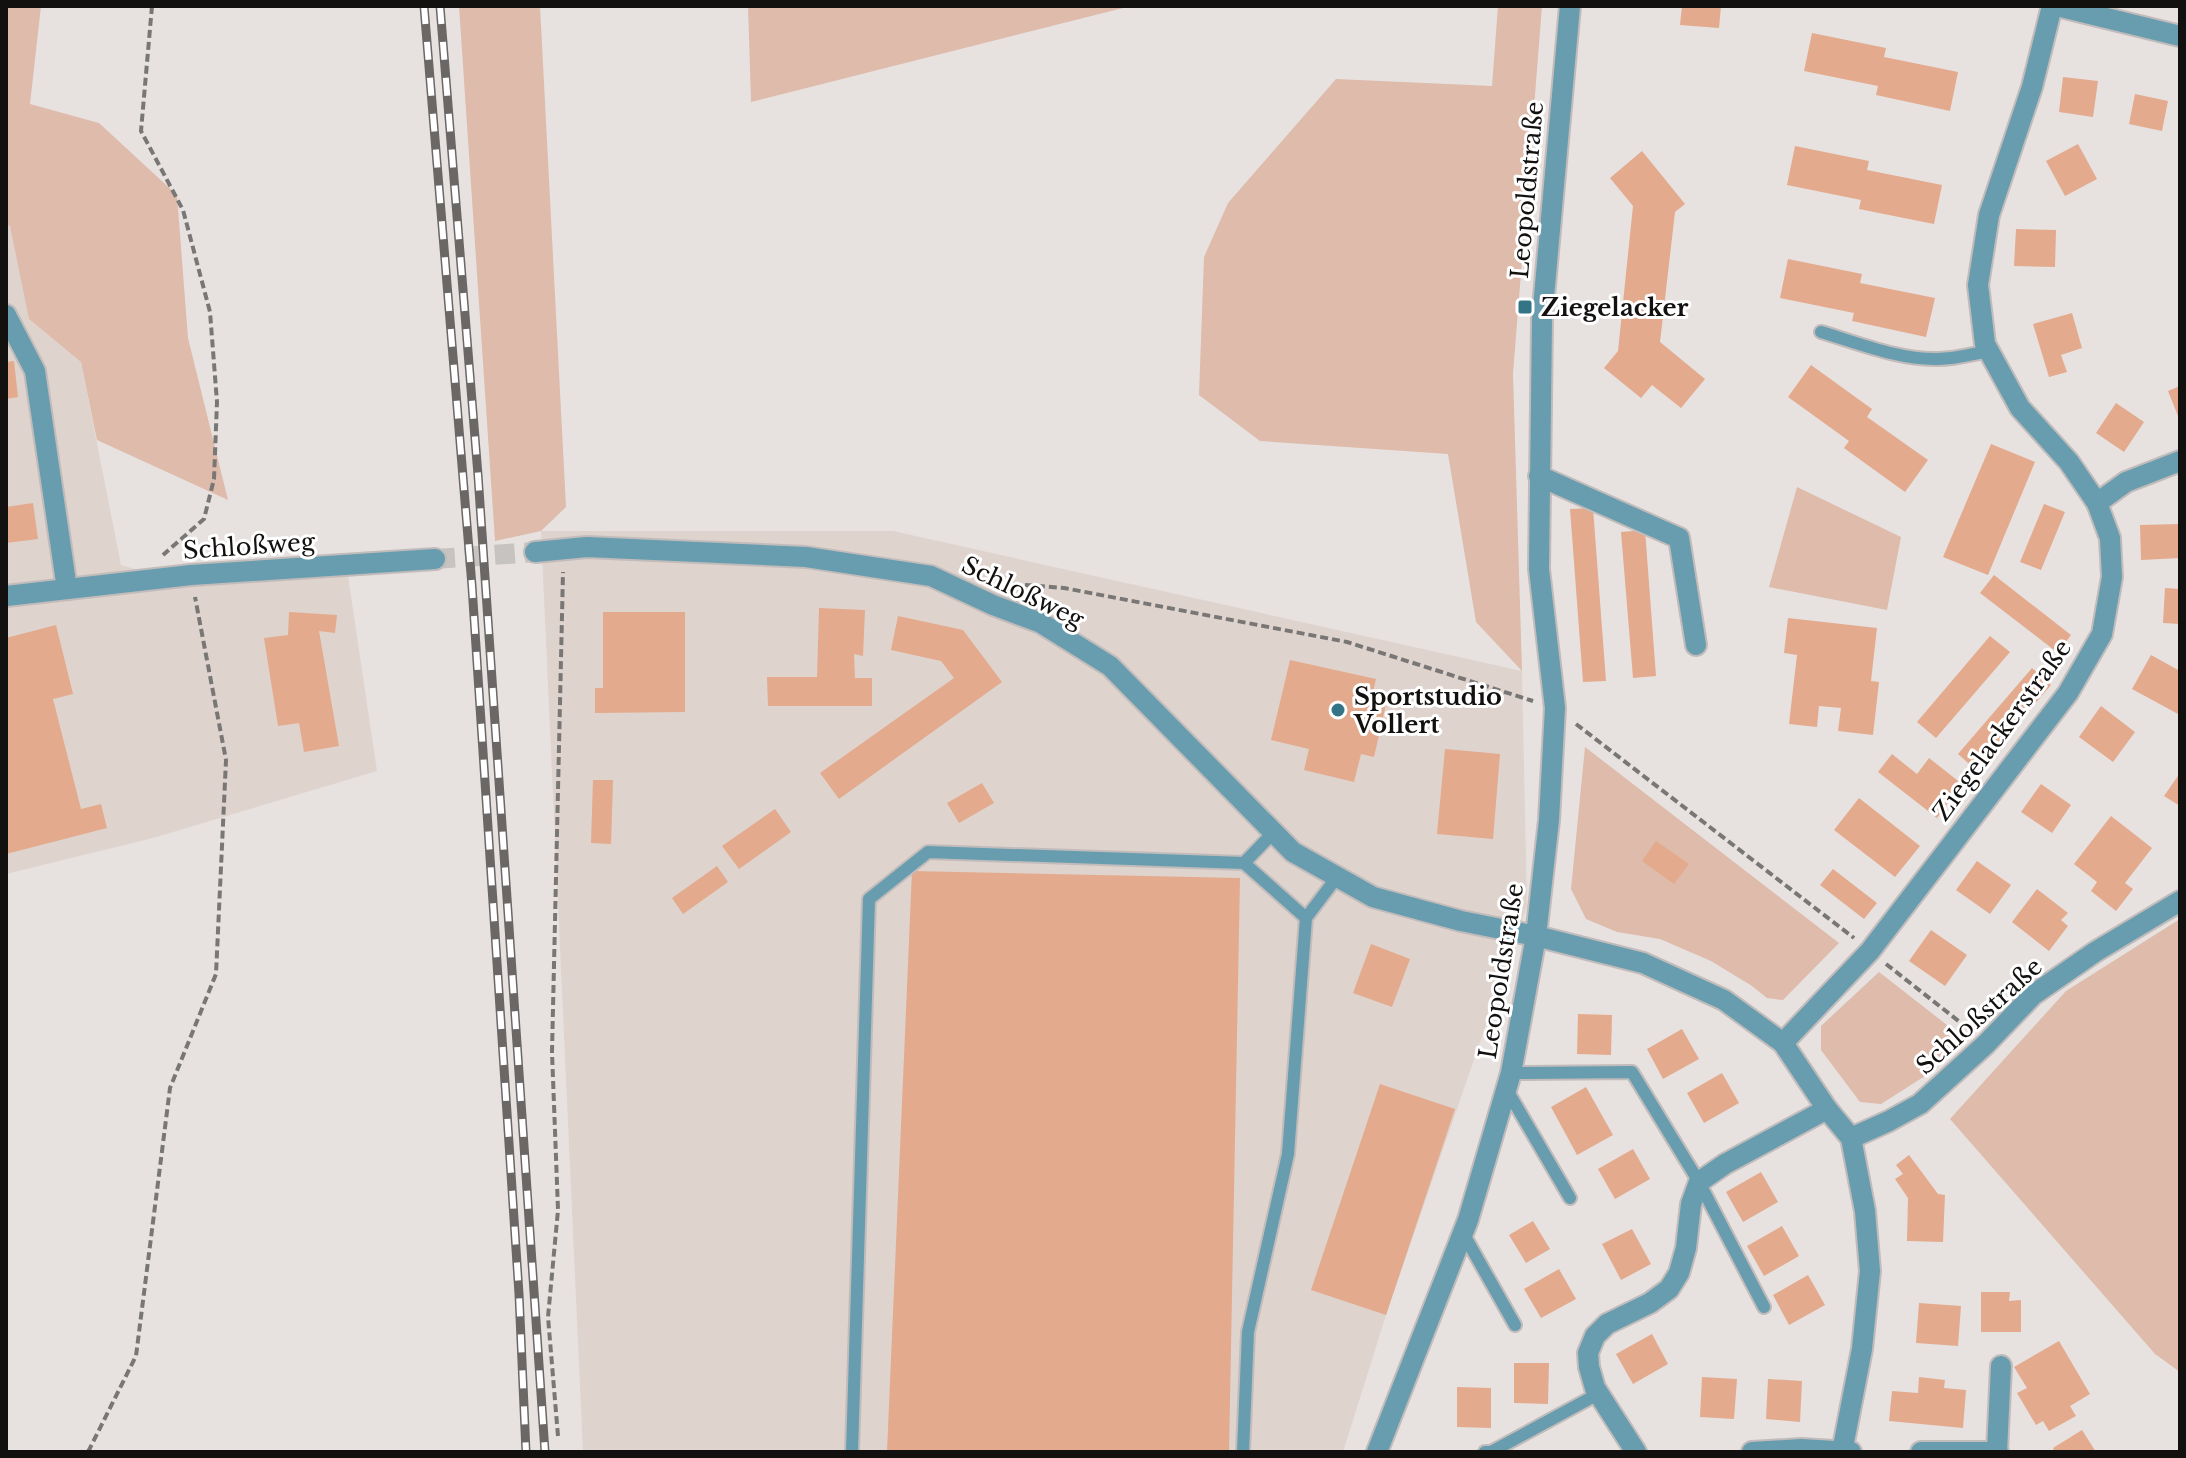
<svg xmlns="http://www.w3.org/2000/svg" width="2186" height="1458" font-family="'Libre Baskerville',serif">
  <rect width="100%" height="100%" fill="#e7e2e0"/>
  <g fill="#dfd3cd">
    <polygon points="6,6 29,319 81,362 121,565 195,586 348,576 377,771 153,838 6,874"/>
    <polygon points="541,531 893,531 1522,671 1527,906 1386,1315 1343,1452 583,1452"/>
  </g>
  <g fill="#debbaa">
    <polygon points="6,6 41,6 30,104 99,123 177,195 188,338 228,500 97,440 81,362 29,319 10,226 6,224"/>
    <polygon points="459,6 540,6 566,507 541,531 495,541"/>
    <polygon points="748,6 1131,6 751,102"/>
    <polygon points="1498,6 1542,6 1513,374 1522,671 1476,622 1448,454 1260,441 1199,395 1204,257 1228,203 1336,79 1492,86"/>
    <polygon points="1797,487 1901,537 1887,610 1769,587"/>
    <polygon points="1585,747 1839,943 1783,1000 1767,998 1752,986 1711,961 1660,939 1617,932 1586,919 1571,889"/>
    <polygon points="2180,919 2180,1372 2155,1354 1950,1119 2066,991"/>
    <polygon points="1879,972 1961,1036 1925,1076 1881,1104 1860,1102 1821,1050 1821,1026"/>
  </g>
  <g fill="#e3aa8d">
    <polygon points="1682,6 1721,6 1719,28 1680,25"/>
    <polygon points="1812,33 1886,48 1884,57 1958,72 1950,111 1876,95 1878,86 1804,71"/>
    <polygon points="2063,77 2098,81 2093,117 2059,112"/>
    <polygon points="2135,94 2168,101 2162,131 2129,124"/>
    <polygon points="2078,144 2097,179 2065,196 2046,161"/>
    <polygon points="1795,146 1869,161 1867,170 1942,185 1934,224 1859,209 1861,200 1787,185"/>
    <polygon points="1642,151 1685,204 1675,212 1660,342 1705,379 1681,408 1652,385 1641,398 1604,368 1618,351 1633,206 1610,178"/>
    <polygon points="2016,229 2056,230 2055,267 2014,266"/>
    <polygon points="1788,259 1862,274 1860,283 1935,298 1926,337 1852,321 1854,313 1780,298"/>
    <polygon points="2072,313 2082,348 2061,355 2067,372 2049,377 2033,324"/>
    <polygon points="14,361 18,397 6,399 6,362"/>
    <polygon points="1811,365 1872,409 1867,417 1928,460 1905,492 1844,448 1849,441 1788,397"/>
    <polygon points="2180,386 2180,421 2168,391"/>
    <polygon points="2116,403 2144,422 2124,452 2096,433"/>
    <polygon points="1991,444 2035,462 1988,575 1943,557"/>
    <polygon points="33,503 38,539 6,543 6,507"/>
    <polygon points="2044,504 2065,512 2041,570 2020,562"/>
    <polygon points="1593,508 1606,681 1583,682 1570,509"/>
    <polygon points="2180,524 2180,558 2141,560 2140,525"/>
    <polygon points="1645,530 1656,676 1633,678 1621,532"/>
    <polygon points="1994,575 2071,635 2058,653 1980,593"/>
    <polygon points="2165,588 2180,589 2180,624 2163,623"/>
    <polygon points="819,608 865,610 863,656 854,654 855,678 872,678 872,706 768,706 767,677 817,677"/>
    <polygon points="289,612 337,615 335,633 319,631 339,746 304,752 299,723 278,726 264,638 288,635"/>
    <polygon points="603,612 685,612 685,712 595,713 595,688 603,688"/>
    <polygon points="898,616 963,630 1002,682 839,799 820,773 954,678 941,661 891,650"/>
    <polygon points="1788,618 1877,628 1871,681 1879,682 1873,735 1838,731 1841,708 1819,706 1817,727 1789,724 1797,655 1784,653"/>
    <polygon points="56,625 73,694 53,699 81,809 101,804 107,828 6,854 6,638"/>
    <polygon points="1990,636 2010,652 1936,738 1917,722"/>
    <polygon points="2151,655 2180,671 2180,710 2178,714 2132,689"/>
    <polygon points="1290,660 1376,679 1373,692 1388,695 1374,757 1361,754 1354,782 1304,770 1309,749 1271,740"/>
    <polygon points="2032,668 2051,685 1977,771 1958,754"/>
    <polygon points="2101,706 2135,732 2113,762 2079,737"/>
    <polygon points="1445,749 1500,754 1493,839 1437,834"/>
    <polygon points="1892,754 1917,774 1929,758 1962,784 1937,818 1878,772"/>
    <polygon points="2180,773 2180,806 2164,796"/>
    <polygon points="593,780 613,780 611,844 591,843"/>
    <polygon points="982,783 994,803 959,823 947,803"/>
    <polygon points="2041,784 2071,805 2052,833 2021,812"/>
    <polygon points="1859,798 1920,846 1895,877 1834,830"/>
    <polygon points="775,809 791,832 739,869 722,846"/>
    <polygon points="2111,816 2152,848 2125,883 2133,889 2116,911 2091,891 2097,882 2074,864"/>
    <polygon points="1656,841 1689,864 1674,884 1642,861"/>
    <polygon points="1977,861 2011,885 1990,914 1956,890"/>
    <polygon points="717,866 728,882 683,914 672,898"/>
    <polygon points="1833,869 1877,903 1864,919 1820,885"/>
    <polygon points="912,871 1240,878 1229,1452 887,1452"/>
    <polygon points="2037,889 2068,913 2061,920 2068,926 2049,951 2012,922"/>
    <polygon points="1931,930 1967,955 1945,986 1909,961"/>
    <polygon points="1371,944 1410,959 1392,1007 1353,993"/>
    <polygon points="1578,1014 1612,1015 1611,1055 1577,1054"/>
    <polygon points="1682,1029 1699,1059 1663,1079 1647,1049"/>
    <polygon points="1722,1073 1739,1103 1704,1123 1687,1093"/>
    <polygon points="1380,1084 1455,1109 1386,1315 1311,1290"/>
    <polygon points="1586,1087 1613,1135 1577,1155 1551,1107"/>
    <polygon points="1633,1149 1650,1179 1615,1199 1598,1169"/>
    <polygon points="1909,1155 1938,1194 1945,1195 1943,1242 1907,1241 1908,1198 1895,1179 1903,1174 1896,1165"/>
    <polygon points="1761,1172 1778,1202 1743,1222 1726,1192"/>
    <polygon points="1533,1221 1550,1249 1526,1263 1509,1235"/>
    <polygon points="1782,1226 1799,1256 1764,1276 1747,1246"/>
    <polygon points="1632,1229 1651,1264 1621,1280 1602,1244"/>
    <polygon points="1559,1269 1576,1299 1541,1318 1524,1289"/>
    <polygon points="1808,1275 1825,1305 1789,1325 1773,1295"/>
    <polygon points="1981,1292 2010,1292 2009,1301 2021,1300 2021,1332 1981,1332"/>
    <polygon points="1919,1303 1961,1306 1958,1346 1916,1343"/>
    <polygon points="1652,1334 1668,1364 1633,1384 1616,1354"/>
    <polygon points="2059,1341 2090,1394 2070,1406 2076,1416 2049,1431 2043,1421 2036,1425 2017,1393 2027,1388 2014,1367"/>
    <polygon points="1514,1363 1549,1363 1548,1404 1514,1403"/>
    <polygon points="1702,1377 1737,1379 1734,1419 1700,1417"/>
    <polygon points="1919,1377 1945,1380 1944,1388 1966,1390 1963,1428 1889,1421 1892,1391 1918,1393"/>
    <polygon points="1768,1379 1802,1381 1800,1422 1766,1419"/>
    <polygon points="1457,1387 1491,1388 1491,1428 1457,1427"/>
    <polygon points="2082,1430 2096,1452 2055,1452 2053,1448"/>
  </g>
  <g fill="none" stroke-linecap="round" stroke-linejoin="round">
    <polyline stroke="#c7c3c1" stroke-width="20" stroke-dasharray="20 10" stroke-linecap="butt" points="435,559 535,552"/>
    <g stroke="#c1bcbb" stroke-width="16">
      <g id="service">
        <path d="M1821 332C1858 343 1899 360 1938 359 1956 359 1972 354 1989 351"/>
        <polyline points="1244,863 1306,918"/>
        <polyline points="1511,1073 1632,1072 1699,1182 1764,1307"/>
        <polyline points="1507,1090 1570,1198"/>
        <polyline points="1463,1233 1515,1325"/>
        <polyline points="852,1452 869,899 928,852 1244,863 1273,833"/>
        <polyline points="1243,1452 1248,1332 1288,1154 1306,918 1337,877"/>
        <polyline points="1485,1452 1491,1452 1598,1394"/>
      </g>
    </g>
    <g stroke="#c1bcbb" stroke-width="24">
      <g id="minor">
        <polyline points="2057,6 2180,36"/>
        <polyline points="6,315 35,371 67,589"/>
        <polyline points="1539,476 1679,538 1696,645"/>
        <polyline points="2097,503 2126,482 2180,461"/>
        <polyline points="535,552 587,547 806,557 931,576 993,605 1041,623 1110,666 1293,852 1373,897 1461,921 1536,936 1643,963 1724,1000 1783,1043 1827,1109 1851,1138 1865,1211 1870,1271 1862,1349 1842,1452"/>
        <polyline points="6,596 191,575 435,559"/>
        <polyline points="1783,1043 1870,951 2068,693 2102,634 2112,577 2110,538 2097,503 2069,462 2020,408 1985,344 1978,285 1989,215 2032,87 2052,6"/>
        <polyline points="1851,1138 1889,1121 1920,1104 1986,1044 2033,995 2095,952 2180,901"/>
        <polyline points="1377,1452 1468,1220 1511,1073 1536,936 1549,820 1555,708 1539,569 1542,319 1570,6"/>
        <polyline points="1636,1452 1595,1388 1589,1367 1588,1353 1595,1336 1607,1324 1650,1303 1669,1289 1679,1273 1686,1248 1691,1204 1699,1182 1725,1164 1827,1109"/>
        <polyline points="1752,1452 1801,1449 1851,1452"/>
        <polyline points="1921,1452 1998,1452"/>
        <polyline points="1997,1452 2001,1366"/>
      </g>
    </g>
    <g stroke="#797775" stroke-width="4" stroke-dasharray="8 4" stroke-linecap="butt">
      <polyline points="152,6 141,131 183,210 210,312 217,402 214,479 204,519 163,555"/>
      <polyline points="1001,583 1064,588 1347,642 1533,701"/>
      <polyline points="1576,724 1854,938"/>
      <polyline points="1886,964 1970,1030"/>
      <polyline points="558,1436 548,1317 558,1210 552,1052 563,572"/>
      <polyline points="88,1452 136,1356 170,1088 216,974 226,760 195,597"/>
    </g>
    <use href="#service" stroke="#679dae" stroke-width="12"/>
    <use href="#minor" stroke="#679dae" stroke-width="20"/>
    <g stroke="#6a6766" stroke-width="9">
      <g id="rail">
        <polyline points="424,6 472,586 519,1294 526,1452"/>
        <polyline points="440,6 478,475 545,1452"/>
      </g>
    </g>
    <use href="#rail" stroke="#fff" stroke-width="6" stroke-dasharray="18" stroke-linecap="butt"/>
  </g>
  <g fill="#337487" stroke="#fff" stroke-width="3">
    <rect x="1517" y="299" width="16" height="16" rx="4"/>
    <circle cx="1338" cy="710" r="8"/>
  </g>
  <g text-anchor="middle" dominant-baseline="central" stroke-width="6" stroke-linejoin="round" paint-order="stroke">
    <g font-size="24" fill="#121110" stroke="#fff">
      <text transform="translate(1527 190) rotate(-85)">Leopoldstraße</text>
      <text transform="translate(249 546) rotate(-4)">Schloßweg</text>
      <text transform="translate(1023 592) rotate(26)">Schloßweg</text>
      <text transform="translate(2002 730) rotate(-54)">Ziegelackerstraße</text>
      <text transform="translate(1501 971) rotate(-81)">Leopoldstraße</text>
      <text transform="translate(1979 1016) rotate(-42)">Schloßstraße</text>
    </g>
    <g font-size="24" font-weight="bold" fill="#121110" stroke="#fff" text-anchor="start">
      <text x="1541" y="307">Ziegelacker</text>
      <text x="1354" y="696">Sportstudio<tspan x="1354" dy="28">Vollert</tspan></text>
    </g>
  </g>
  <rect width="2186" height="1458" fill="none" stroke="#121110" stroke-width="16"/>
</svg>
